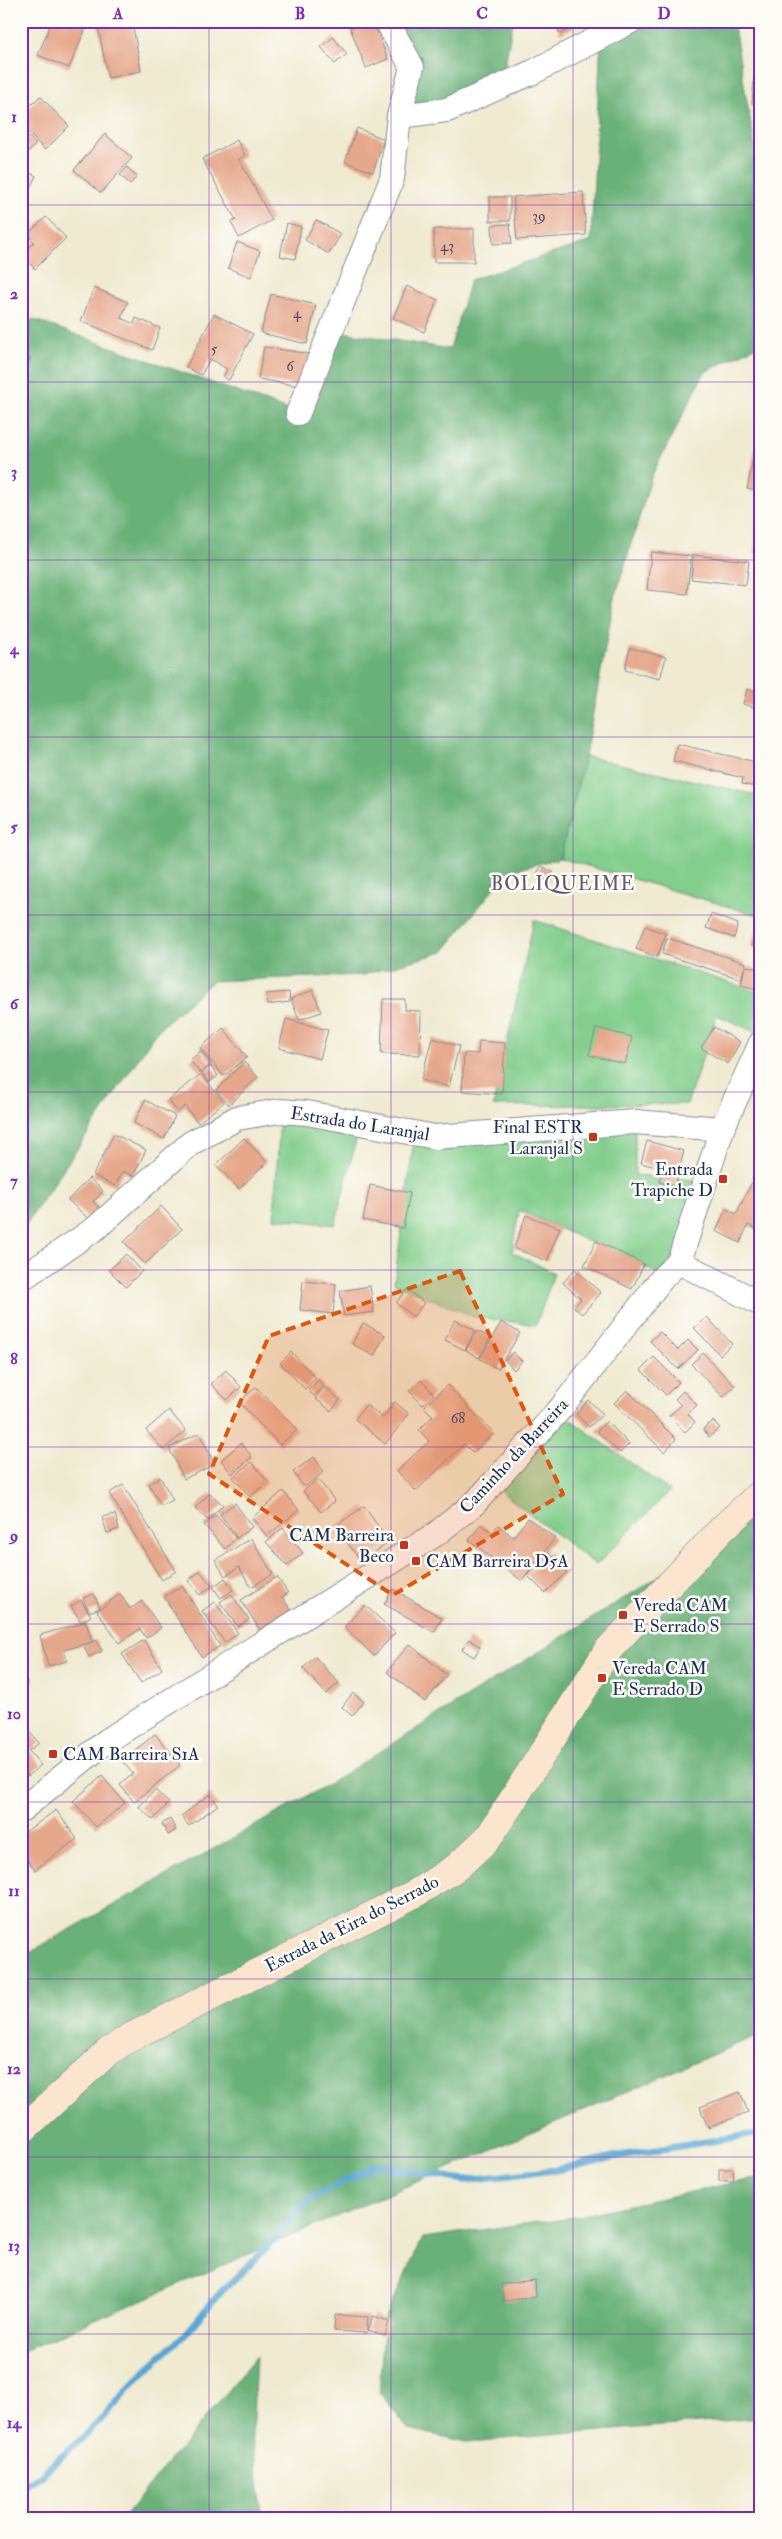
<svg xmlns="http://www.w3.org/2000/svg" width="782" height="2539" font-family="'IM FELL Double Pica',serif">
  <rect width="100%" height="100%" fill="#fdfcf7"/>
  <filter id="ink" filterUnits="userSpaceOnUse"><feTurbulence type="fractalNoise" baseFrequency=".02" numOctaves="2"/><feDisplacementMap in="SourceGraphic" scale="10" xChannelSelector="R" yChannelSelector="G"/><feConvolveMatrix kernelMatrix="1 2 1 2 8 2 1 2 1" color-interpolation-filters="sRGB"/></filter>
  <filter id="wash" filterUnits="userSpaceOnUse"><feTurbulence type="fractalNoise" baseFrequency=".0096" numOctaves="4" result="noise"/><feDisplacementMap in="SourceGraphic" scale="20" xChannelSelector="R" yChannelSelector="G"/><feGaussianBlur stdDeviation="1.12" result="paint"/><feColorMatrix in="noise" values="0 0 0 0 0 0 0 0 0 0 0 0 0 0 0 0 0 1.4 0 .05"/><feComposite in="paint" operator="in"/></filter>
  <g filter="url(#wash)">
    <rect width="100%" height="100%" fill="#efead0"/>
    <g fill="#82ce8c" stroke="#4e7e75">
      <polygon points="585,756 761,796 761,916 560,858"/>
      <polygon points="534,920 761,993 761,1035 717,1015 687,1104 493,1106"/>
      <polygon points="280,1111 360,1123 335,1225 274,1218"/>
      <polygon points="635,1122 635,1175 706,1181 664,1276 519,1210 512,1252 554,1273 536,1325 474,1317 394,1283 415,1133"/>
      <polygon points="564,1415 670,1491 596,1565 499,1490"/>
    </g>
    <g fill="#69b178" stroke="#42706b">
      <polygon points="409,21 513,21 501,86 399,116 412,67 392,30"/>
      <polygon points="631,21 733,21 761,182 761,344 705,372 652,475 614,601 585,756 560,858 507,872 443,952 363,975 213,981 157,1031 21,1232 21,338 32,319 297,413 331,330 450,349 470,280 591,241 601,37"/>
      <polygon points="761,1512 761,2034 21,2352 21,1957 327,1785"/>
      <polygon points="761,2177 761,2418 466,2442 408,2429 379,2392 385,2317 423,2238 573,2217"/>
      <polygon points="256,2356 252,2438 263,2518 123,2518"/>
    </g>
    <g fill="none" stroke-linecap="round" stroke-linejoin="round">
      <polyline stroke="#5aa7d3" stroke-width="7" points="21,2487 41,2475 93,2428 144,2372 182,2337 222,2291 265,2249 309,2200 375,2165 465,2180 556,2170 613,2157 761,2133"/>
    </g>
    <g id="blocks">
      <g fill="#e6a88b">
        <polygon points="52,21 78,21 87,25 69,68 38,55"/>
        <polygon points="125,21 132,21 141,71 108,78 98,26"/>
        <polygon points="367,21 373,21 388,59 366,68 350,28"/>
        <polygon points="554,21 585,21 560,34"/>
        <polygon points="333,37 347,54 335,64 321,47"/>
        <polygon points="757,42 761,43 761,105 752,104"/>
        <polygon points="40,96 69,126 45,150 21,126 21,115"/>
        <polygon points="357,128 384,139 373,172 345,162"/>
        <polygon points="21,130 36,144 21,160"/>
        <polygon points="105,134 132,158 101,193 74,170"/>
        <polygon points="237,140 245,156 239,159 272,220 239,238 231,222 236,220 202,159"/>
        <polygon points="127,167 137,177 130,184 120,175"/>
        <polygon points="21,168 36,176 21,205"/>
        <polygon points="583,192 586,235 517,240 513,197"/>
        <rect x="490" y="197" width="20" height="24"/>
        <polygon points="46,217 66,238 35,269 21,255 34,242 27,235"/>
        <polygon points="316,220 341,234 329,254 305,240"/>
        <polygon points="287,223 301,227 295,259 280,256"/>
        <polygon points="510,224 512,243 493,244 492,225"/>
        <rect x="434" y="229" width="40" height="33"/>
        <polygon points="237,242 260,251 251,277 228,268"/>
        <polygon points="407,286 438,300 424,332 393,318"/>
        <polygon points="94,288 128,302 121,318 134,324 136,318 160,328 152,350 81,321"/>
        <polygon points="271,294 316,305 307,344 261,333"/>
        <polygon points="214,314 253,334 229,380 223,377 227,369 210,359 201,375 186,367"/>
        <polygon points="264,347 310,354 305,387 258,379"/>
        <polygon points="21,353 31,358 21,375"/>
        <polygon points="760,425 761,425 761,492 747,489"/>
        <polygon points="757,518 761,518 761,555 754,554"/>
        <polygon points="651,552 691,556 687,594 647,590"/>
        <polygon points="693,555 749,561 746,585 691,579"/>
        <polygon points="630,648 666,657 660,679 625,670"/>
        <polygon points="747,689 761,693 757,708 743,704"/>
        <polygon points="677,744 761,763 761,788 742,784 743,778 673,761"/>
        <polygon points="541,866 553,872 548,881 536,876"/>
        <polygon points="711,914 738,924 734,938 706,928"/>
        <polygon points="645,926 666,934 657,957 636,949"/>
        <polygon points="755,932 761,934 761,949 751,946"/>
        <polygon points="667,938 746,963 741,979 662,954"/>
        <polygon points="745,966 761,969 761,990 741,985"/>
        <polygon points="313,990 321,1012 299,1020 291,999"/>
        <polygon points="289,992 290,1002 267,1005 266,994"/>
        <polygon points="383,999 405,999 405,1010 421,1011 420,1055 381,1054"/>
        <polygon points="286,1019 328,1030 320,1059 279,1048"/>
        <polygon points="714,1027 740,1042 728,1064 701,1048"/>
        <polygon points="223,1028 247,1057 224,1076 200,1048"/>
        <polygon points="596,1028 632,1037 625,1064 589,1055"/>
        <polygon points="432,1038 459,1046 449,1087 421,1080"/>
        <polygon points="479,1041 505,1043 502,1094 462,1091 464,1053 478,1054"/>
        <polygon points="201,1051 211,1064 200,1073 190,1060"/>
        <polygon points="244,1062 258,1077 229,1105 216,1090"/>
        <polygon points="211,1066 218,1076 209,1082 202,1073"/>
        <polygon points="201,1074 224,1102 198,1123 185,1106 178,1112 168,1100"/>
        <polygon points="145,1100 175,1116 164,1139 134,1123"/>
        <polygon points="114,1134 146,1150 133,1176 123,1171 115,1186 93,1175"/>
        <polygon points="244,1138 267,1162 239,1189 216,1165"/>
        <polygon points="647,1141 684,1151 675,1186 659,1182 663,1169 641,1163"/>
        <polygon points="757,1169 761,1172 761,1183 752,1179"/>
        <polygon points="89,1178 103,1191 93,1202 103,1211 92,1222 68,1200"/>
        <polygon points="752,1182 761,1187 761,1227 759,1231 748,1225 740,1243 716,1231 726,1209 736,1214"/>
        <polygon points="370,1185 410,1193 403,1228 363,1220"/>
        <polygon points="161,1206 182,1229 145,1264 124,1242"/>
        <polygon points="526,1215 560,1228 547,1261 514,1248"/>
        <polygon points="596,1241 644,1264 632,1289 584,1266"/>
        <polygon points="126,1254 142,1271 126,1287 109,1270"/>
        <polygon points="575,1269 601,1293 582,1314 574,1307 581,1299 563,1283"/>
        <polygon points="303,1281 336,1284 333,1314 300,1310"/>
        <polygon points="370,1286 374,1312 344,1316 340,1291"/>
        <polygon points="407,1289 424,1303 413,1317 396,1303"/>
        <polygon points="707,1317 732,1344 720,1355 694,1328"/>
        <polygon points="455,1320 475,1330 465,1350 445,1340"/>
        <polygon points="501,1322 520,1333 498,1369 480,1359"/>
        <polygon points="363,1323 385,1335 374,1356 352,1344"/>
        <polygon points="477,1331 490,1338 479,1358 466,1350"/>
        <polygon points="660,1332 678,1350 688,1340 698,1350 678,1369 650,1341"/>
        <polygon points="291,1352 316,1378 305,1389 280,1363"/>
        <polygon points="513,1352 522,1361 514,1370 505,1360"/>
        <polygon points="703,1353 735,1386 723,1397 691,1364"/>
        <polygon points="654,1357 679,1382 666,1395 641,1370"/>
        <polygon points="226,1370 241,1387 227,1400 211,1384"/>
        <polygon points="318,1380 324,1386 314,1396 308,1390"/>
        <polygon points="421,1380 434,1394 423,1405 409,1391"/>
        <polygon points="447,1385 494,1433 473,1453 464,1444 416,1491 397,1471 429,1441 419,1430 433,1416 424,1407"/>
        <polygon points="256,1387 297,1430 280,1445 239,1402"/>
        <polygon points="325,1387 340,1400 331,1411 315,1398"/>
        <polygon points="627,1390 676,1439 664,1452 614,1403"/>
        <polygon points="683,1391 697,1405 688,1414 695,1422 685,1432 669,1416 681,1405 675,1399"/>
        <polygon points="588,1400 603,1414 589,1427 576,1414"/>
        <polygon points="395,1402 409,1414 385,1444 355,1419 366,1405 383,1418"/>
        <polygon points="169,1410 186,1431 163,1450 146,1430"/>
        <polygon points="607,1421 629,1444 620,1453 597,1431"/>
        <polygon points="713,1421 720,1428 709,1437 703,1429"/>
        <polygon points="199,1433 215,1464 184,1479 169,1448"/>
        <polygon points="241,1443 252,1457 232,1474 221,1460"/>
        <polygon points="314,1457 324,1472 304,1487 293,1472"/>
        <polygon points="252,1462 268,1482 250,1497 233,1477"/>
        <polygon points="160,1477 173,1500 161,1506 149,1484"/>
        <polygon points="318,1479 335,1501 321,1512 303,1491"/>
        <polygon points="123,1485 176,1571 162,1580 109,1493"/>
        <polygon points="283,1491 299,1510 267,1536 252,1518"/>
        <polygon points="210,1493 223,1505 208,1520 195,1508"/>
        <polygon points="235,1503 252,1527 237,1538 220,1514"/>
        <polygon points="364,1506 389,1542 361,1562 336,1526"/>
        <polygon points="115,1514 119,1529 107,1533 102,1517"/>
        <polygon points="216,1515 236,1538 225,1549 204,1525"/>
        <polygon points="528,1518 555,1538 522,1581 469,1540 481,1524 493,1533 498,1525 513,1537"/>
        <polygon points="283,1528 303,1553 287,1566 266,1542"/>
        <polygon points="251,1538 273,1574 251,1587 239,1567 225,1576 215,1560"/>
        <polygon points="549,1553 567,1572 545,1593 527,1575"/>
        <polygon points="200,1571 212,1586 200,1595 188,1581"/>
        <polygon points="277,1577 288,1593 282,1597 291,1610 260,1630 241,1600"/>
        <polygon points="225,1578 233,1590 221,1598 213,1587"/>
        <polygon points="182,1586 220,1646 202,1657 164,1597"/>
        <polygon points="393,1589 442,1618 434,1632 384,1604"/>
        <polygon points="94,1594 100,1608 89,1612 83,1598"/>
        <polygon points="120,1594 130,1609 142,1601 161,1628 146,1638 140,1629 119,1643 97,1611"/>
        <polygon points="231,1594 249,1619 238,1627 220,1602"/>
        <polygon points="81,1600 91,1616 81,1622 71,1606"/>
        <polygon points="215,1602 238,1633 225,1643 202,1611"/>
        <polygon points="365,1605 395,1633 374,1656 344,1627"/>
        <polygon points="86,1622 92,1642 64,1650 67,1661 48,1666 40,1635"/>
        <polygon points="469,1639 480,1647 474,1657 462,1649"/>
        <polygon points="96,1640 102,1651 89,1657 84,1647"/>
        <polygon points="144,1640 162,1669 141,1683 122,1654"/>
        <polygon points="409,1644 447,1675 425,1702 387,1672"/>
        <polygon points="315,1657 339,1683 326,1694 303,1668"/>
        <polygon points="21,1680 27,1681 24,1715 21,1715"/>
        <polygon points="353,1693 364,1702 352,1716 342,1707"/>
        <polygon points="29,1731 39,1743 29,1751 41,1765 28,1776 21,1768 21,1737"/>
        <polygon points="155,1734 180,1765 134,1802 120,1785 133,1774 122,1761"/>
        <polygon points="102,1776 125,1803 96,1827 73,1801"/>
        <polygon points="155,1790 169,1803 153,1820 139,1807"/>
        <polygon points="210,1794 218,1805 189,1826 181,1816"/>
        <polygon points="56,1810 77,1839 35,1870 21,1851 21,1835"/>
        <polygon points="170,1819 176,1830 168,1835 162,1824"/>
        <polygon points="740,2092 748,2112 708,2128 700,2107"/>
        <polygon points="719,2169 733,2169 734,2181 719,2181"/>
        <polygon points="535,2280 536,2297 504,2301 501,2284"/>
        <polygon points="335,2315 368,2317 367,2333 334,2331"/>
        <polygon points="373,2316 389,2321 385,2336 368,2330"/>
      </g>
    </g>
  </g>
  <g filter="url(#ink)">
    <use href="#blocks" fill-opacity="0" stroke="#858c97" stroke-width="1"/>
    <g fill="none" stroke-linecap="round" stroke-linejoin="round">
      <g stroke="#858c97" stroke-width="26">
        <g id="street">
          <polyline points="399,116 447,110 533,72 631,21"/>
          <polyline points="298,413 392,179 399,116 412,67 387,21"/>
          <polyline points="679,1262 761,1304"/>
          <polyline points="21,1279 96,1228 191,1143 237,1118 280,1111 307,1113 435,1137 635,1122 722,1129"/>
          <polyline points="21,1810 108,1740 436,1534 475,1503 561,1408 664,1276 679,1262 722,1129 761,1043"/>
        </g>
      </g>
      <g stroke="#858c97" stroke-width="29">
        <polyline id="secondary" points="21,2131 108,2052 129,2038 416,1893 457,1867 489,1837 609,1649 722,1529 761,1493"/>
      </g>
      <use href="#street" stroke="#fff" stroke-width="24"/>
      <use href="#secondary" stroke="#fce5cf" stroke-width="28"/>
    </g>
  </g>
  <path fill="#de5710" fill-opacity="0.2" stroke="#de5710" stroke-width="4" stroke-dasharray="10 6" stroke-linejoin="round" d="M460 1271 563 1494 393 1595 209 1474 269 1336Z"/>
  <path fill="none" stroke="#7b2cbf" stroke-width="1" stroke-opacity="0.55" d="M209 21V2518M391 21V2518M573 21V2518M21 205H761M21 382H761M21 560H761M21 737H761M21 915H761M21 1092H761M21 1270H761M21 1447H761M21 1624H761M21 1802H761M21 1979H761M21 2157H761M21 2334H761"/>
  <g fill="#c8321e" stroke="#fdfcf7" stroke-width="2">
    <rect x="588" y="1132" width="10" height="10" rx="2.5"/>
    <rect x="718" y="1174" width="10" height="10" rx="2.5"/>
    <rect x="399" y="1540" width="10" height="10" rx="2.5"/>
    <rect x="411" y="1556" width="10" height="10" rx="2.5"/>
    <rect x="618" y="1610" width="10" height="10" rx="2.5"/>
    <rect x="597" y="1673" width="10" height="10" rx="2.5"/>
    <rect x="48" y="1749" width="10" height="10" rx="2.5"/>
  </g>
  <g text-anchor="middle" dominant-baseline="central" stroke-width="5" stroke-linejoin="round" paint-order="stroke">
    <g font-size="15" fill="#4e4d69">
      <text x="539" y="216">39</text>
      <text x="447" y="246">43</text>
      <text x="297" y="313">4</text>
      <text x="214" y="349">5</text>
      <text x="290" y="366">6</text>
      <text x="458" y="1418">68</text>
    </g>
    <g font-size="18" fill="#1b2f5e" stroke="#fdfcf7">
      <text transform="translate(360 1124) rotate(9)">Estrada do Laranjal</text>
      <text transform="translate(514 1456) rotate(-47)">Caminho da Barreira</text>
      <text transform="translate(352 1924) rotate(-27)">Estrada da Eira do Serrado</text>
    </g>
    <g font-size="18" fill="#1b2f5e" stroke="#fdfcf7" text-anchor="start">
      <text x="583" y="1127" text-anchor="end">Final ESTR<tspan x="583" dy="21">Laranjal S</tspan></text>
      <text x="713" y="1169" text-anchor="end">Entrada<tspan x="713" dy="21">Trapiche D</tspan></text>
      <text x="394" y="1535" text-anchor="end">CAM Barreira<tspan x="394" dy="21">Beco</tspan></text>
      <text x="426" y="1561">CAM Barreira D5A</text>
      <text x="633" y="1605">Vereda CAM<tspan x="633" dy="21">E Serrado S</tspan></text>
      <text x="612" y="1668">Vereda CAM<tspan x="612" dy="21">E Serrado D</tspan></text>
      <text x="63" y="1754">CAM Barreira S1A</text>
    </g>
    <g font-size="19" letter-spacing="1" fill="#62596e" stroke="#fdfcf7">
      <text x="563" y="884">BOLIQUEIME</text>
    </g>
  </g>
  <rect width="782" height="2539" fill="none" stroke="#fdfcf7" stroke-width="55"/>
  <rect x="28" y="28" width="726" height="2484" fill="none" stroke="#7b2cbf" stroke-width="2"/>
  <g font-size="16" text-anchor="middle" font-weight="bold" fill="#7b2cbf">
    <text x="118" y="19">A</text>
    <text x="300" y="19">B</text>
    <text x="482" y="19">C</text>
    <text x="664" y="19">D</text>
    <text x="14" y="122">1</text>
    <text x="14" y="299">2</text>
    <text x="14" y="477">3</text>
    <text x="14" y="654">4</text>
    <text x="14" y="832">5</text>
    <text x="14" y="1009">6</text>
    <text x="14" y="1186">7</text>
    <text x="14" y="1364">8</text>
    <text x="14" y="1541">9</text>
    <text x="14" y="1719">10</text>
    <text x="14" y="1896">11</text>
    <text x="14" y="2074">12</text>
    <text x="14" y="2251">13</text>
    <text x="14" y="2428">14</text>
  </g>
</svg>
